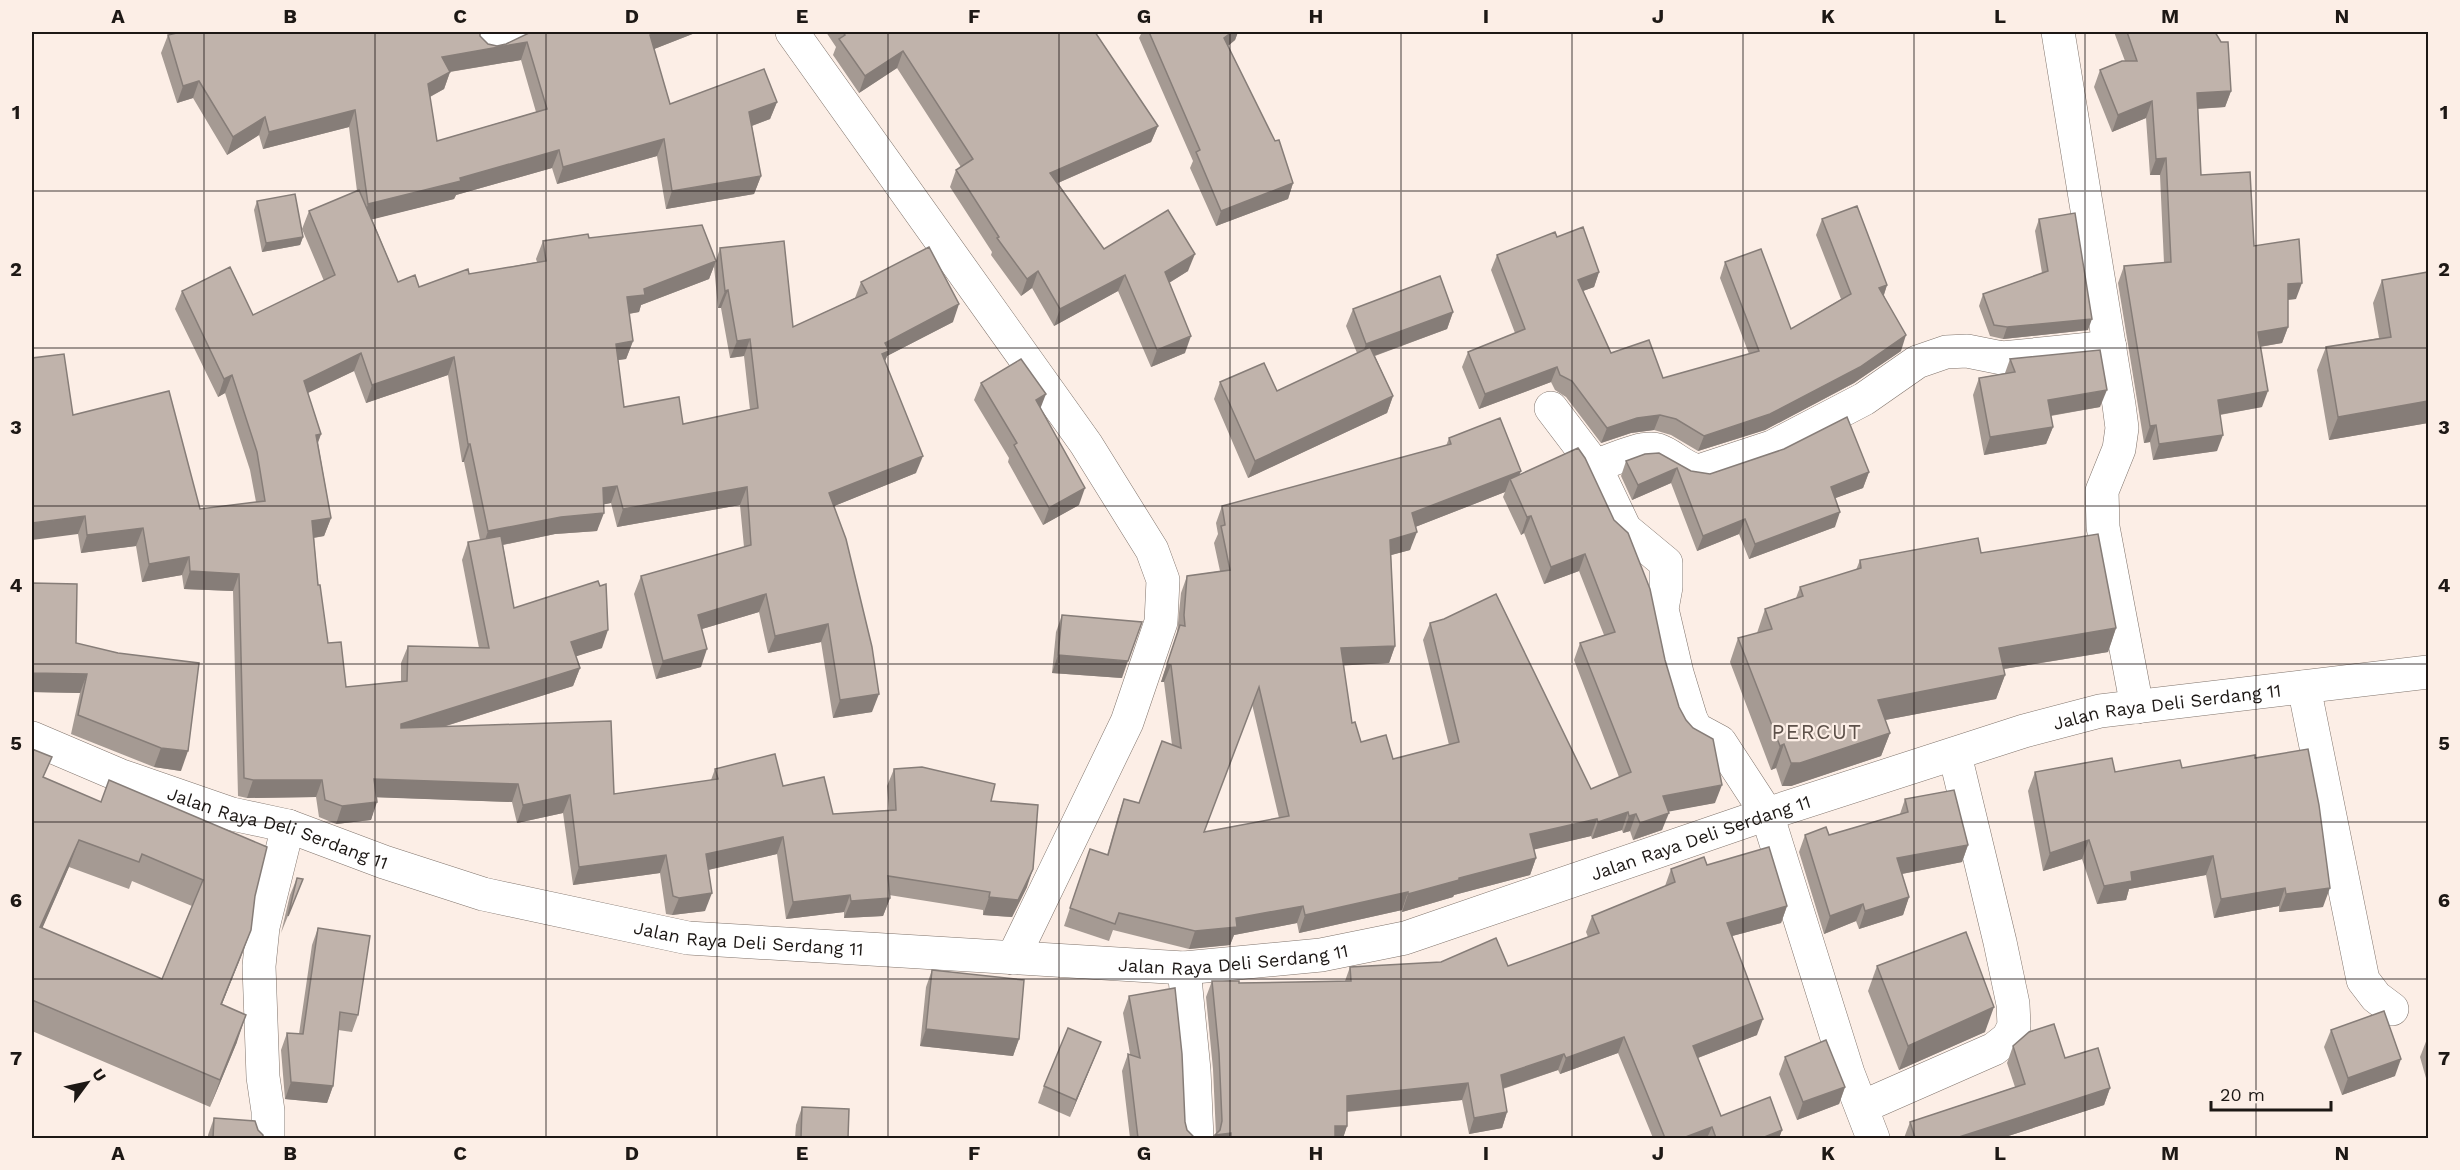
<svg xmlns="http://www.w3.org/2000/svg" width="2460" height="1170" font-family="'Work Sans',sans-serif">
  <rect width="100%" height="100%" fill="#fceee6"/>
  <g fill="none" stroke-linecap="round" stroke-linejoin="round">
    <g stroke="#80746c" stroke-width="34">
      <g id="minor">
        <polyline points="792,32 1086,444 1152,550 1163,580 1161,622 1127,722 1013,958"/>
        <polyline points="2058,32 2119,405 2122,428 2119,449 2102,491 2103,527 2137,707"/>
        <polyline points="491,45 516,32"/>
        <polyline points="1551,408 1595,466 1625,529 1666,563 1666,587 1662,609 1677,673 1691,719 1696,729 1720,742 1767,814 1848,1073 1873,1138"/>
        <path d="M1595 466C1610 461 1642 445 1658 450 1673 455 1682 468 1699 471L1772 447 1864 399 1917 362 1946 352 1967 351 2002 358 2110 347"/>
        <polyline points="2304,687 2363,980 2376,997 2392,1009"/>
        <polyline points="1184,968 1194,1070 1197,1138"/>
        <polyline points="1862,1107 1994,1049 2008,1038 2014,1026 2013,1004 2000,942 1955,755"/>
        <polyline points="268,1138 268,1111 263,1077 259,966 263,927 288,826"/>
      </g>
    </g>
    <g stroke="#80746c" stroke-width="34">
      <g id="tertiary">
        <path id="s1" d="M32 738 119 775 232 814 288 826 384 862 483 894 688 938 1184 968 1321 955 1405 938 1767 814 2024 731 2100 711 2428 672"/>
      </g>
    </g>
    <use href="#minor" stroke="#fff" stroke-width="33"/>
    <use href="#tertiary" stroke="#fff" stroke-width="33"/>
  </g>
  <g fill="#a59a93" fill-rule="evenodd">
    <path d="M531 32H696L695 33 654 49 670 104 777 102 770 119 752 126 761 176 754 194 666 209 657 156 557 184 552 168 456 195 454 199 372 219 398 282 419 287 469 274 537 262 536 259 543 241 589 238 716 261 720 248 793 327 855 298 861 282 953 322 887 356 885 361 916 473 834 506 872 712 833 718 821 642 768 653 759 612 702 629 701 667 656 679 634 594 641 576 744 547 740 505 617 527 611 503 604 504 597 531 555 534 503 545 514 608 602 648 576 656 580 668 573 686 443 727 614 794 711 780 715 769 783 786 833 814 889 810 887 786 894 769 991 801 1027 887 1012 917 983 915V910L889 895 890 898 883 916 844 918V912L786 919 777 854 708 870 705 911 672 915 666 914 660 873 573 885 563 813 517 823 512 802 377 797 371 820 336 824 319 817 316 797 247 798 238 796 233 591 184 589 182 575 142 582 136 546 81 553 78 534 73 415 200 509 256 502 250 470 225 393 218 397 175 309 182 291 253 315 324 281 302 229 309 211 357 191 349 127 263 149 259 135 227 155 193 98 177 103 161 53 168 35 480 36 488 44 497 46 506 44ZM521 60 536 112 437 141 430 97 444 89 450 72ZM714 266 718 308H721L730 358 744 356 750 410 683 424 624 407 618 360 626 359 633 341 629 314 639 312 641 305 709 279ZM354 371 366 403 448 375 462 462H464L480 540 468 542 462 560 479 648 408 646 401 663V682L346 687 328 643 318 585 314 538 324 536 331 518 318 443 321 434 308 393Z"/>
    <polygon points="826,32 1095,32 1158,126 1151,142 1058,183 1104,249 1188,271 1169,283 1185,353 1151,367 1118,291 1054,326 1032,288 1021,296 991,255 992,252 950,187 956,170 961,167 897,68 859,93 833,55 836,47"/>
    <polygon points="1142,32 1238,32 1235,40 1228,46 1293,183 1288,199 1216,226 1190,168 1193,161 1139,38"/>
    <polygon points="2114,32 2215,32 2231,91 2225,107 2198,109 2201,175 2254,246 2296,299 2288,300 2288,327 2282,343 2260,347 2262,407 2220,415 2217,451 2153,460 2150,442 2144,443 2118,283 2124,266 2164,263 2160,175 2150,175 2146,118 2112,132 2094,87 2100,70 2125,61"/>
    <polygon points="257,201 303,237 300,245 262,252 254,210"/>
    <polygon points="1822,219 1887,285 1884,295 1901,351 1854,383 1765,430 1698,451 1671,435 1654,430 1631,433 1601,443 1566,397 1555,390 1551,382 1479,409 1462,367 1468,352 1515,333 1491,270 1497,255 1557,237 1599,272 1594,287 1583,291 1611,353 1663,378 1749,354 1720,278 1725,262 1791,329 1841,299 1816,235"/>
    <polygon points="2039,219 2088,330 2003,339 1990,336 1979,306 1983,294 2042,273 2035,231"/>
    <polygon points="2428,272 2428,423 2329,440 2317,370 2326,347 2379,338 2373,303 2382,280"/>
    <polygon points="1353,309 1453,312 1447,329 1375,356 1393,396 1387,413 1248,478 1214,399 1220,382 1277,391 1357,353 1346,326"/>
    <polygon points="2010,359 2100,407 2051,416 2053,427 2046,444 1984,455 1973,395 1979,378 2005,373"/>
    <polygon points="981,383 1041,409 1079,505 1043,525 1008,462 1009,458 974,400"/>
    <path d="M1449 438 1519 475 1578 448 1665 660 1679 707 1715 803 1668 811 1662 830 1633 840 1630 831 1623 833 1622 830 1592 839 1591 836 1534 849 1536 858 1530 875 1454 895 1453 897 1402 912V910L1299 933 1297 923 1234 935 1230 945 1189 949 1113 930 1109 941 1064 926 1090 849 1107 855 1118 816 1124 799 1139 803 1172 745 1164 682H1161L1177 633 1181 593 1187 576 1220 571 1214 543 1218 534 1216 523 1222 506 1446 446ZM1505 492 1503 497 1521 535 1524 533 1544 584 1579 571 1604 635 1580 643 1574 660 1619 777 1591 789 1430 623 1423 640 1449 745 1393 759 1361 742 1352 723 1343 665 1389 663 1395 646 1391 555 1410 550 1415 527ZM1252 704 1279 818 1204 832Z"/>
    <polygon points="1645,454 1691,471 1710,474 1869,472 1863,488 1835,498 1835,527 1749,559 1739,534 1697,551 1671,483 1632,500 1621,476 1626,461"/>
    <polygon points="1981,553 2116,628 2108,652 2004,669 2005,675 1996,699 1885,720 1890,733 1881,756 1791,786 1782,786 1776,768 1771,770 1730,662 1738,638 1757,633 1765,609 1796,598 1800,587 1856,570 1860,560"/>
    <polygon points="32,583 76,643 181,771 154,767 71,734 80,693 32,692"/>
    <polygon points="1062,615 1122,678 1052,673 1056,632"/>
    <path d="M32 749 44 778 255 896 251 930 222 1004 237 1042 210 1107 32 1031ZM69 867 129 889 132 881 192 906 162 979 42 928Z"/>
    <polygon points="2255,758 2323,907 2279,912 2279,906 2214,918 2206,875 2129,889 2126,900 2097,904 2082,859 2043,871 2028,791 2035,772 2115,772 2182,768"/>
    <polygon points="1905,799 1968,845 1962,862 1902,874 1909,897 1903,915 1859,929 1856,921 1824,934 1799,852 1805,835 1829,835 1900,814"/>
    <polygon points="1707,865 1787,906 1781,923 1732,936 1757,1035 1698,1058 1721,1116 1782,1130 1779,1138 1653,1138 1618,1053 1560,1074 1558,1070 1503,1089 1507,1112 1502,1128 1469,1134 1462,1100 1347,1112 1347,1126 1343,1138 1214,1138 1216,1135 1213,1069 1206,997 1212,981 1239,983 1345,981 1350,967 1508,966 1588,937 1586,932 1592,916 1665,886 1671,869"/>
    <polygon points="297,878 303,879 281,933 290,895"/>
    <polygon points="318,928 358,1015 352,1032 338,1030 333,1086 327,1103 285,1099 281,1050 287,1033 299,1034 312,945"/>
    <polygon points="1877,966 1985,1032 1899,1070 1868,991"/>
    <polygon points="932,970 1019,1039 1013,1056 920,1046 926,987"/>
    <polygon points="1129,996 1185,1122 1187,1130 1194,1137 1193,1138 1130,1138 1122,1071 1128,1054 1130,1054 1123,1013"/>
    <polygon points="2331,1030 2395,1076 2342,1095 2324,1047"/>
    <polygon points="2427,1039 2428,1039 2428,1085 2420,1057"/>
    <polygon points="1101,1042 1070,1117 1038,1103 1044,1086"/>
    <polygon points="2013,1046 2065,1058 2110,1088 2104,1105 2002,1138 1904,1138 1910,1122 2015,1087 2007,1063"/>
    <polygon points="1785,1057 1845,1087 1839,1104 1797,1120 1779,1074"/>
    <polygon points="802,1107 848,1138 795,1138 796,1125"/>
    <polygon points="214,1118 258,1130 263,1138 208,1138 208,1135"/>
  </g>
  <g fill="#867d78">
    <polygon points="660,32 696,32 695,33 644,53 650,35"/>
    <polygon points="1232,32 1238,32 1235,40 1218,54 1224,38"/>
    <polygon points="527,42 521,60 436,74 442,57"/>
    <polygon points="903,51 897,68 859,93 865,76"/>
    <polygon points="450,72 444,89 422,101 428,84"/>
    <polygon points="199,81 193,98 177,103 183,86"/>
    <polygon points="2231,91 2225,107 2191,109 2197,93"/>
    <polygon points="2152,101 2146,118 2112,132 2118,115"/>
    <polygon points="777,102 770,119 743,129 749,112"/>
    <polygon points="355,110 349,127 263,149 269,132"/>
    <polygon points="265,117 259,135 227,155 233,137"/>
    <polygon points="1158,126 1151,142 1044,189 1050,173"/>
    <polygon points="664,139 657,156 557,184 563,167"/>
    <polygon points="559,150 552,168 456,195 454,199 362,222 368,204"/>
    <polygon points="2166,158 2160,175 2150,175 2156,159"/>
    <polygon points="761,176 754,194 666,209 672,191"/>
    <polygon points="1293,183 1288,199 1216,226 1221,211"/>
    <polygon points="303,237 300,245 262,252 266,243"/>
    <polygon points="1195,254 1188,271 1159,289 1165,272"/>
    <polygon points="716,261 709,279 641,305 639,312 621,315 627,297 644,289"/>
    <polygon points="1038,271 1032,288 1021,296 1027,279"/>
    <polygon points="1599,272 1594,287 1572,295 1578,280"/>
    <polygon points="1125,275 1118,291 1054,326 1060,309"/>
    <polygon points="2302,283 2296,299 2282,300 2288,284"/>
    <polygon points="1887,285 1882,300 1879,288"/>
    <polygon points="728,290 721,308 718,308 725,291"/>
    <polygon points="959,304 953,322 887,356 882,369 875,372 885,343"/>
    <polygon points="1453,312 1447,329 1360,361 1366,344"/>
    <polygon points="2092,319 2088,330 2003,339 2007,327"/>
    <polygon points="2288,327 2282,343 2252,348 2258,332"/>
    <polygon points="1906,335 1901,351 1854,383 1765,430 1698,451 1704,436"/>
    <polygon points="1191,336 1185,353 1151,367 1157,350"/>
    <polygon points="750,339 744,356 730,358 737,341"/>
    <polygon points="633,341 626,359 610,361 616,344"/>
    <polygon points="361,353 354,371 297,398 304,381"/>
    <polygon points="454,357 448,375 366,403 372,385"/>
    <polygon points="1557,367 1551,382 1479,409 1485,394"/>
    <polygon points="232,375 225,393 218,397 224,379"/>
    <polygon points="2107,390 2100,407 2042,417 2048,400"/>
    <polygon points="2268,391 2262,407 2212,416 2218,400"/>
    <polygon points="1046,394 1039,412 1036,400"/>
    <polygon points="1393,396 1387,413 1248,478 1255,461"/>
    <polygon points="2428,401 2428,423 2329,440 2338,417"/>
    <polygon points="1660,415 1654,430 1631,433 1601,443 1607,428 1637,418"/>
    <polygon points="2156,425 2150,442 2144,443 2150,426"/>
    <polygon points="2053,427 2046,444 1984,455 1990,437"/>
    <polygon points="321,434 314,452 316,435"/>
    <polygon points="2223,435 2217,451 2153,460 2159,444"/>
    <polygon points="468,444 470,444 464,462 462,462"/>
    <polygon points="923,456 916,473 822,511 829,493"/>
    <polygon points="1677,468 1671,483 1632,500 1638,485"/>
    <polygon points="1521,471 1514,488 1510,479 1505,492 1405,531 1412,513"/>
    <polygon points="1869,472 1863,488 1825,502 1831,487"/>
    <polygon points="617,486 611,503 596,506 603,488"/>
    <polygon points="747,487 740,505 617,527 623,509"/>
    <polygon points="1085,488 1079,505 1043,525 1049,508"/>
    <polygon points="1840,512 1835,527 1749,559 1755,544"/>
    <polygon points="604,513 597,531 555,534 482,549 488,531 561,517"/>
    <polygon points="85,516 78,534 32,540 32,523"/>
    <polygon points="1531,516 1524,533 1521,535 1527,517"/>
    <polygon points="331,518 324,536 305,539 312,521"/>
    <polygon points="1745,519 1739,534 1697,551 1703,536"/>
    <polygon points="143,528 136,546 81,553 87,535"/>
    <polygon points="1417,532 1410,550 1384,557 1390,540"/>
    <polygon points="1585,554 1579,571 1544,584 1551,567"/>
    <polygon points="189,557 182,575 142,582 149,564"/>
    <polygon points="190,571 239,574 233,591 184,589"/>
    <polygon points="766,594 759,612 692,632 698,615"/>
    <polygon points="828,624 821,642 768,653 775,636"/>
    <polygon points="2116,628 2108,652 1991,671 1999,648"/>
    <polygon points="608,630 602,648 565,660 571,642"/>
    <polygon points="1395,646 1389,663 1334,666 1341,648"/>
    <polygon points="707,649 701,667 656,679 663,661"/>
    <polygon points="1058,655 1128,661 1122,678 1052,673"/>
    <polygon points="1167,664 1171,665 1164,682 1161,682"/>
    <polygon points="580,668 573,686 394,742 401,724"/>
    <polygon points="32,673 87,674 80,693 32,692"/>
    <polygon points="2005,675 1996,699 1869,723 1878,700"/>
    <polygon points="879,694 872,712 833,718 840,700"/>
    <polygon points="1890,733 1881,756 1791,786 1782,786 1791,763"/>
    <polygon points="1784,744 1776,768 1771,770 1780,746"/>
    <polygon points="161,748 188,751 181,771 154,767"/>
    <polygon points="374,779 518,784 512,802 368,797"/>
    <polygon points="253,780 322,780 316,797 247,798"/>
    <polygon points="1722,785 1715,803 1656,814 1663,796"/>
    <polygon points="570,795 563,813 517,823 523,805"/>
    <polygon points="377,802 371,820 336,824 342,806"/>
    <polygon points="1628,812 1622,830 1592,839 1598,822"/>
    <polygon points="1669,813 1662,830 1633,840 1640,823"/>
    <polygon points="1636,814 1630,831 1623,833 1629,816"/>
    <polygon points="1597,819 1591,836 1524,852 1530,834"/>
    <polygon points="783,837 777,854 699,872 706,854"/>
    <polygon points="79,840 69,867 32,952 40,927"/>
    <polygon points="2089,840 2082,859 2043,871 2050,853"/>
    <polygon points="1968,845 1962,862 1891,876 1897,858"/>
    <polygon points="666,855 660,873 573,885 579,867"/>
    <polygon points="2213,856 2206,875 2129,889 2126,900 2097,904 2104,886 2131,872"/>
    <polygon points="1536,858 1530,875 1454,895 1453,897 1402,912 1408,894 1459,878"/>
    <polygon points="1033,869 1027,887 1012,917 983,915 989,897"/>
    <polygon points="2285,888 2279,906 2214,918 2221,899"/>
    <polygon points="2330,888 2323,907 2279,912 2286,894"/>
    <polygon points="1408,892 1402,910 1299,933 1305,915"/>
    <polygon points="712,893 705,911 672,915 679,898"/>
    <polygon points="850,895 844,912 786,919 793,902"/>
    <polygon points="1909,897 1903,915 1859,929 1865,911"/>
    <polygon points="890,898 883,916 844,918 851,901"/>
    <polygon points="1863,904 1856,921 1824,934 1830,916"/>
    <polygon points="1303,906 1297,923 1234,935 1230,945 1189,949 1195,931 1236,918"/>
    <polygon points="1787,906 1781,923 1721,939 1727,923"/>
    <polygon points="251,930 241,957 211,1031 221,1004"/>
    <polygon points="1994,1007 1985,1032 1899,1070 1908,1046"/>
    <polygon points="246,1015 237,1042 210,1107 220,1080"/>
    <polygon points="1763,1019 1757,1035 1687,1062 1693,1046"/>
    <polygon points="926,1029 1019,1039 1013,1056 920,1046"/>
    <polygon points="1624,1037 1618,1053 1560,1074 1566,1058"/>
    <polygon points="1101,1042 1094,1059 1070,1117 1076,1100"/>
    <polygon points="1564,1054 1558,1070 1495,1091 1501,1075"/>
    <polygon points="2401,1059 2395,1076 2342,1095 2348,1078"/>
    <polygon points="291,1082 333,1086 327,1103 285,1099"/>
    <polygon points="1468,1083 1462,1100 1341,1112 1347,1096"/>
    <polygon points="1845,1087 1839,1104 1797,1120 1803,1102"/>
    <polygon points="2110,1088 2104,1105 2002,1138 1956,1138"/>
    <polygon points="1507,1112 1502,1128 1469,1134 1474,1118"/>
    <polygon points="1335,1126 1347,1126 1343,1138 1331,1138"/>
    <polygon points="1712,1127 1707,1138 1683,1138"/>
    <polygon points="1782,1130 1779,1138 1762,1138"/>
    <polygon points="1231,1133 1229,1138 1214,1138 1215,1135"/>
  </g>
  <g fill="#c0b3ab" stroke="#867d78" stroke-width="1.5" fill-rule="evenodd">
    <path d="M181 32H480V36L488 44 497 46 506 44 531 32H660L650 35 670 104 764 69 777 102 749 112 761 176 672 191 664 139 563 167 559 150 460 178 461 181 368 204 355 110 269 132 265 117 233 137 199 81 183 86 168 35ZM527 42 547 109 437 141 428 84 450 72 442 57Z"/>
    <polygon points="843,32 1095,32 1158,126 1050,173 1104,249 1168,210 1195,254 1165,272 1191,336 1157,350 1125,275 1060,309 1038,271 1027,279 997,238 999,237 956,170 973,159 903,51 865,76 839,39 845,35"/>
    <polygon points="1149,32 1232,32 1224,38 1275,141 1279,140 1293,183 1221,211 1196,152 1200,150"/>
    <polygon points="2127,32 2215,32 2221,42 2228,42 2231,91 2197,93 2201,175 2250,172 2254,246 2299,239 2302,283 2288,284 2288,327 2258,332 2268,391 2218,400 2223,435 2159,444 2156,425 2150,426 2124,266 2171,262 2166,158 2156,159 2152,101 2118,115 2100,70 2122,61 2137,61"/>
    <polygon points="359,190 398,282 415,275 419,287 468,269 469,274 546,261 543,241 588,234 589,238 702,225 716,261 644,289 645,295 627,297 633,341 616,344 624,407 679,397 683,424 758,408 750,339 737,341 728,290 725,291 720,248 784,241 793,327 867,293 861,282 929,247 959,304 885,343 889,351 882,354 923,456 829,493 846,539 872,647 879,694 840,700 828,624 775,636 766,594 698,615 707,649 663,661 641,576 751,545 747,487 623,509 617,486 603,488 604,513 561,517 488,531 470,444 468,444 454,357 372,385 361,353 304,381 321,434 316,435 331,518 312,521 318,585 320,585 328,643 341,642 346,687 407,681 408,646 489,648 468,542 501,536 514,608 598,581 600,586 606,584 608,630 571,642 580,668 401,724 401,728 611,721 614,794 718,779 715,769 775,754 783,786 824,777 833,814 896,810 894,769 922,767 995,784 991,801 1038,805 1033,869 1018,900 989,897 990,892 888,876 890,898 851,901 850,895 793,902 783,837 706,854 712,893 679,898 673,896 666,855 579,867 570,795 523,805 518,784 374,779 377,802 342,806 325,800 322,780 253,780 244,778 239,574 190,571 189,557 149,564 143,528 87,535 85,516 32,523 32,358 64,354 73,415 169,391 200,509 265,501 257,452 232,375 224,379 182,291 230,267 253,315 335,275 309,211"/>
    <polygon points="295,194 303,237 266,243 257,201"/>
    <polygon points="1857,206 1887,285 1879,288 1906,335 1860,367 1770,414 1704,436 1676,419 1660,415 1637,418 1607,428 1572,381 1560,375 1557,367 1485,394 1468,352 1525,329 1497,255 1555,232 1557,237 1583,227 1599,272 1578,280 1611,353 1649,340 1663,378 1759,351 1725,262 1761,249 1791,329 1851,294 1822,219"/>
    <polygon points="2075,213 2092,319 2007,327 1994,325 1983,294 2048,271 2039,219"/>
    <polygon points="2428,272 2428,401 2338,417 2326,347 2391,337 2382,280"/>
    <polygon points="1440,276 1453,312 1366,344 1353,309"/>
    <polygon points="1370,347 1393,396 1255,461 1220,382 1264,363 1277,391"/>
    <polygon points="2100,350 2107,390 2048,400 2053,427 1990,437 1979,378 2015,372 2010,359"/>
    <polygon points="1021,359 1046,394 1036,400 1085,488 1049,508 1014,445 1017,443 981,383"/>
    <polygon points="1847,417 1869,472 1831,487 1840,512 1755,544 1745,519 1703,536 1677,468 1638,485 1626,461 1645,454 1659,453 1691,471 1710,474 1784,449"/>
    <path d="M1500 418 1521 471 1412 513 1417 532 1390 540 1395 646 1341 648 1352 723 1355 722 1361 742 1386 735 1393 759 1459 742 1430 623 1444 619 1496 594 1591 789 1631 772 1580 643 1615 632 1585 554 1551 567 1531 516 1527 517 1510 479 1578 448 1585 458 1614 520 1628 533 1650 589 1665 660 1679 707 1686 720 1693 728 1713 739 1722 785 1663 796 1669 813 1640 823 1636 814 1629 816 1628 812 1598 822 1597 819 1530 834 1536 858 1459 878V880L1408 894V892L1305 915 1303 906 1236 918 1237 927 1195 931 1119 913 1115 924 1070 908 1090 849 1108 855 1124 799 1139 803 1162 741 1181 748 1171 665 1167 664 1180 625 1185 626 1184 615 1187 576 1230 570 1221 526 1225 525 1222 506 1451 444 1449 438ZM1259 687 1289 816 1204 832Z"/>
    <polygon points="2098,534 2116,628 1999,648 2005,675 1878,700 1890,733 1800,763 1791,763 1784,744 1780,746 1738,638 1772,629 1765,609 1803,596 1800,587 1861,568 1860,560 1978,538 1981,553"/>
    <polygon points="32,583 77,584 76,643 118,653 199,663 188,751 161,748 78,715 87,674 32,673"/>
    <polygon points="1062,615 1142,622 1128,661 1058,655"/>
    <path d="M32 749 52 757 43 777 101 802 109 780 267 847 255 896 251 930 221 1004 246 1015 220 1080 32 1000ZM79 840 139 862 142 854 203 880 162 979 40 927Z"/>
    <polygon points="2308,749 2319,805 2330,888 2286,894 2285,888 2221,899 2213,856 2131,872 2132,881 2104,886 2089,840 2050,853 2035,772 2112,758 2115,772 2180,760 2182,768 2255,755 2255,758"/>
    <polygon points="1954,790 1968,845 1897,858 1909,897 1865,911 1863,904 1830,916 1805,835 1826,827 1829,835 1908,812 1905,799"/>
    <polygon points="1769,847 1787,906 1727,923 1763,1019 1693,1046 1721,1116 1770,1097 1782,1130 1762,1138 1716,1138 1712,1127 1683,1138 1665,1138 1624,1037 1566,1058 1564,1054 1501,1075 1507,1112 1474,1118 1468,1083 1347,1096 1347,1126 1335,1126 1335,1138 1231,1138 1231,1133 1215,1135 1220,1130 1222,1121 1219,1053 1212,981 1239,981 1239,983 1351,981 1350,967 1441,962 1496,938 1508,966 1599,933 1592,916 1675,882 1671,869 1704,857 1707,865"/>
    <polygon points="297,878 303,879 288,916"/>
    <polygon points="318,928 370,936 358,1015 340,1012 333,1086 291,1082 287,1033 303,1034"/>
    <polygon points="1966,932 1994,1007 1908,1046 1877,966"/>
    <polygon points="932,970 1024,980 1019,1039 926,1029"/>
    <polygon points="1175,988 1182,1054 1185,1122 1187,1130 1194,1137 1177,1138 1138,1138 1128,1054 1140,1058 1129,996"/>
    <polygon points="2384,1011 2401,1059 2348,1078 2331,1030"/>
    <polygon points="2054,1024 2065,1058 2098,1048 2110,1088 1956,1138 1915,1138 1910,1122 2025,1084 2013,1046 2029,1032"/>
    <polygon points="1068,1028 1101,1042 1076,1100 1044,1086"/>
    <polygon points="1826,1040 1845,1087 1803,1102 1785,1057"/>
    <polygon points="802,1107 849,1109 848,1138 801,1138"/>
    <polygon points="214,1118 255,1121 258,1130 263,1135 263,1138 213,1138"/>
  </g>
  <path fill="none" stroke="#1d1815" stroke-width="1.5" stroke-opacity="0.55" d="M204 32V1138M375 32V1138M546 32V1138M717 32V1138M888 32V1138M1059 32V1138M1230 32V1138M1401 32V1138M1572 32V1138M1743 32V1138M1914 32V1138M2085 32V1138M2256 32V1138M32 191H2428M32 348H2428M32 506H2428M32 664H2428M32 822H2428M32 979H2428"/>
  <g text-anchor="middle" dominant-baseline="central" stroke-width="4.5" stroke-linejoin="round" paint-order="stroke">
    <g font-size="18" fill="#1d1815" stroke="#fceee6">
      <text stroke="none"><textPath href="#s1" startOffset="2206">Jalan Raya Deli Serdang 11</textPath></text>
      <text stroke="none"><textPath href="#s1" startOffset="262">Jalan Raya Deli Serdang 11</textPath></text>
      <text stroke="none"><textPath href="#s1" startOffset="1720">Jalan Raya Deli Serdang 11</textPath></text>
      <text stroke="none"><textPath href="#s1" startOffset="748">Jalan Raya Deli Serdang 11</textPath></text>
      <text stroke="none"><textPath href="#s1" startOffset="1234">Jalan Raya Deli Serdang 11</textPath></text>
    </g>
    <g font-size="21" letter-spacing="1.5" fill="#5d514a" stroke="#fceee6">
      <text x="1817" y="731">PERCUT</text>
    </g>
  </g>
  <rect width="2460" height="1170" fill="none" stroke="#fceee6" stroke-width="66"/>
  <g transform="translate(87 1083) rotate(57)" stroke="#fceee6" stroke-width="4.5" paint-order="stroke">
  <path d="M0-4.5L10 22L0 15L-10 22Z" fill="#1d1815"/>
  <text y="-9" font-size="16" font-weight="bold" text-anchor="middle" fill="#1d1815">U</text>
  </g>
  <path d="M2211 1101v9h120v-9" fill="none" stroke="#1d1815" stroke-width="3"/>
  <text x="2220" y="1101" font-size="18" fill="#1d1815" stroke="#fceee6" stroke-width="4.5" paint-order="stroke">20 m</text>
  <rect x="33" y="33" width="2394" height="1104" fill="none" stroke="#1d1815" stroke-width="2"/>
  <g font-size="20" text-anchor="middle" font-weight="bold" fill="#1d1815">
    <text x="118" y="23">A</text>
    <text x="290" y="23">B</text>
    <text x="460" y="23">C</text>
    <text x="632" y="23">D</text>
    <text x="802" y="23">E</text>
    <text x="974" y="23">F</text>
    <text x="1144" y="23">G</text>
    <text x="1316" y="23">H</text>
    <text x="1486" y="23">I</text>
    <text x="1658" y="23">J</text>
    <text x="1828" y="23">K</text>
    <text x="2000" y="23">L</text>
    <text x="2170" y="23">M</text>
    <text x="2342" y="23">N</text>
    <text x="16" y="119">1</text>
    <text x="2444" y="119">1</text>
    <text x="16" y="276">2</text>
    <text x="2444" y="276">2</text>
    <text x="16" y="434">3</text>
    <text x="2444" y="434">3</text>
    <text x="16" y="592">4</text>
    <text x="2444" y="592">4</text>
    <text x="16" y="750">5</text>
    <text x="2444" y="750">5</text>
    <text x="16" y="907">6</text>
    <text x="2444" y="907">6</text>
    <text x="16" y="1065">7</text>
    <text x="2444" y="1065">7</text>
    <text x="118" y="1160">A</text>
    <text x="290" y="1160">B</text>
    <text x="460" y="1160">C</text>
    <text x="632" y="1160">D</text>
    <text x="802" y="1160">E</text>
    <text x="974" y="1160">F</text>
    <text x="1144" y="1160">G</text>
    <text x="1316" y="1160">H</text>
    <text x="1486" y="1160">I</text>
    <text x="1658" y="1160">J</text>
    <text x="1828" y="1160">K</text>
    <text x="2000" y="1160">L</text>
    <text x="2170" y="1160">M</text>
    <text x="2342" y="1160">N</text>
  </g>
</svg>
